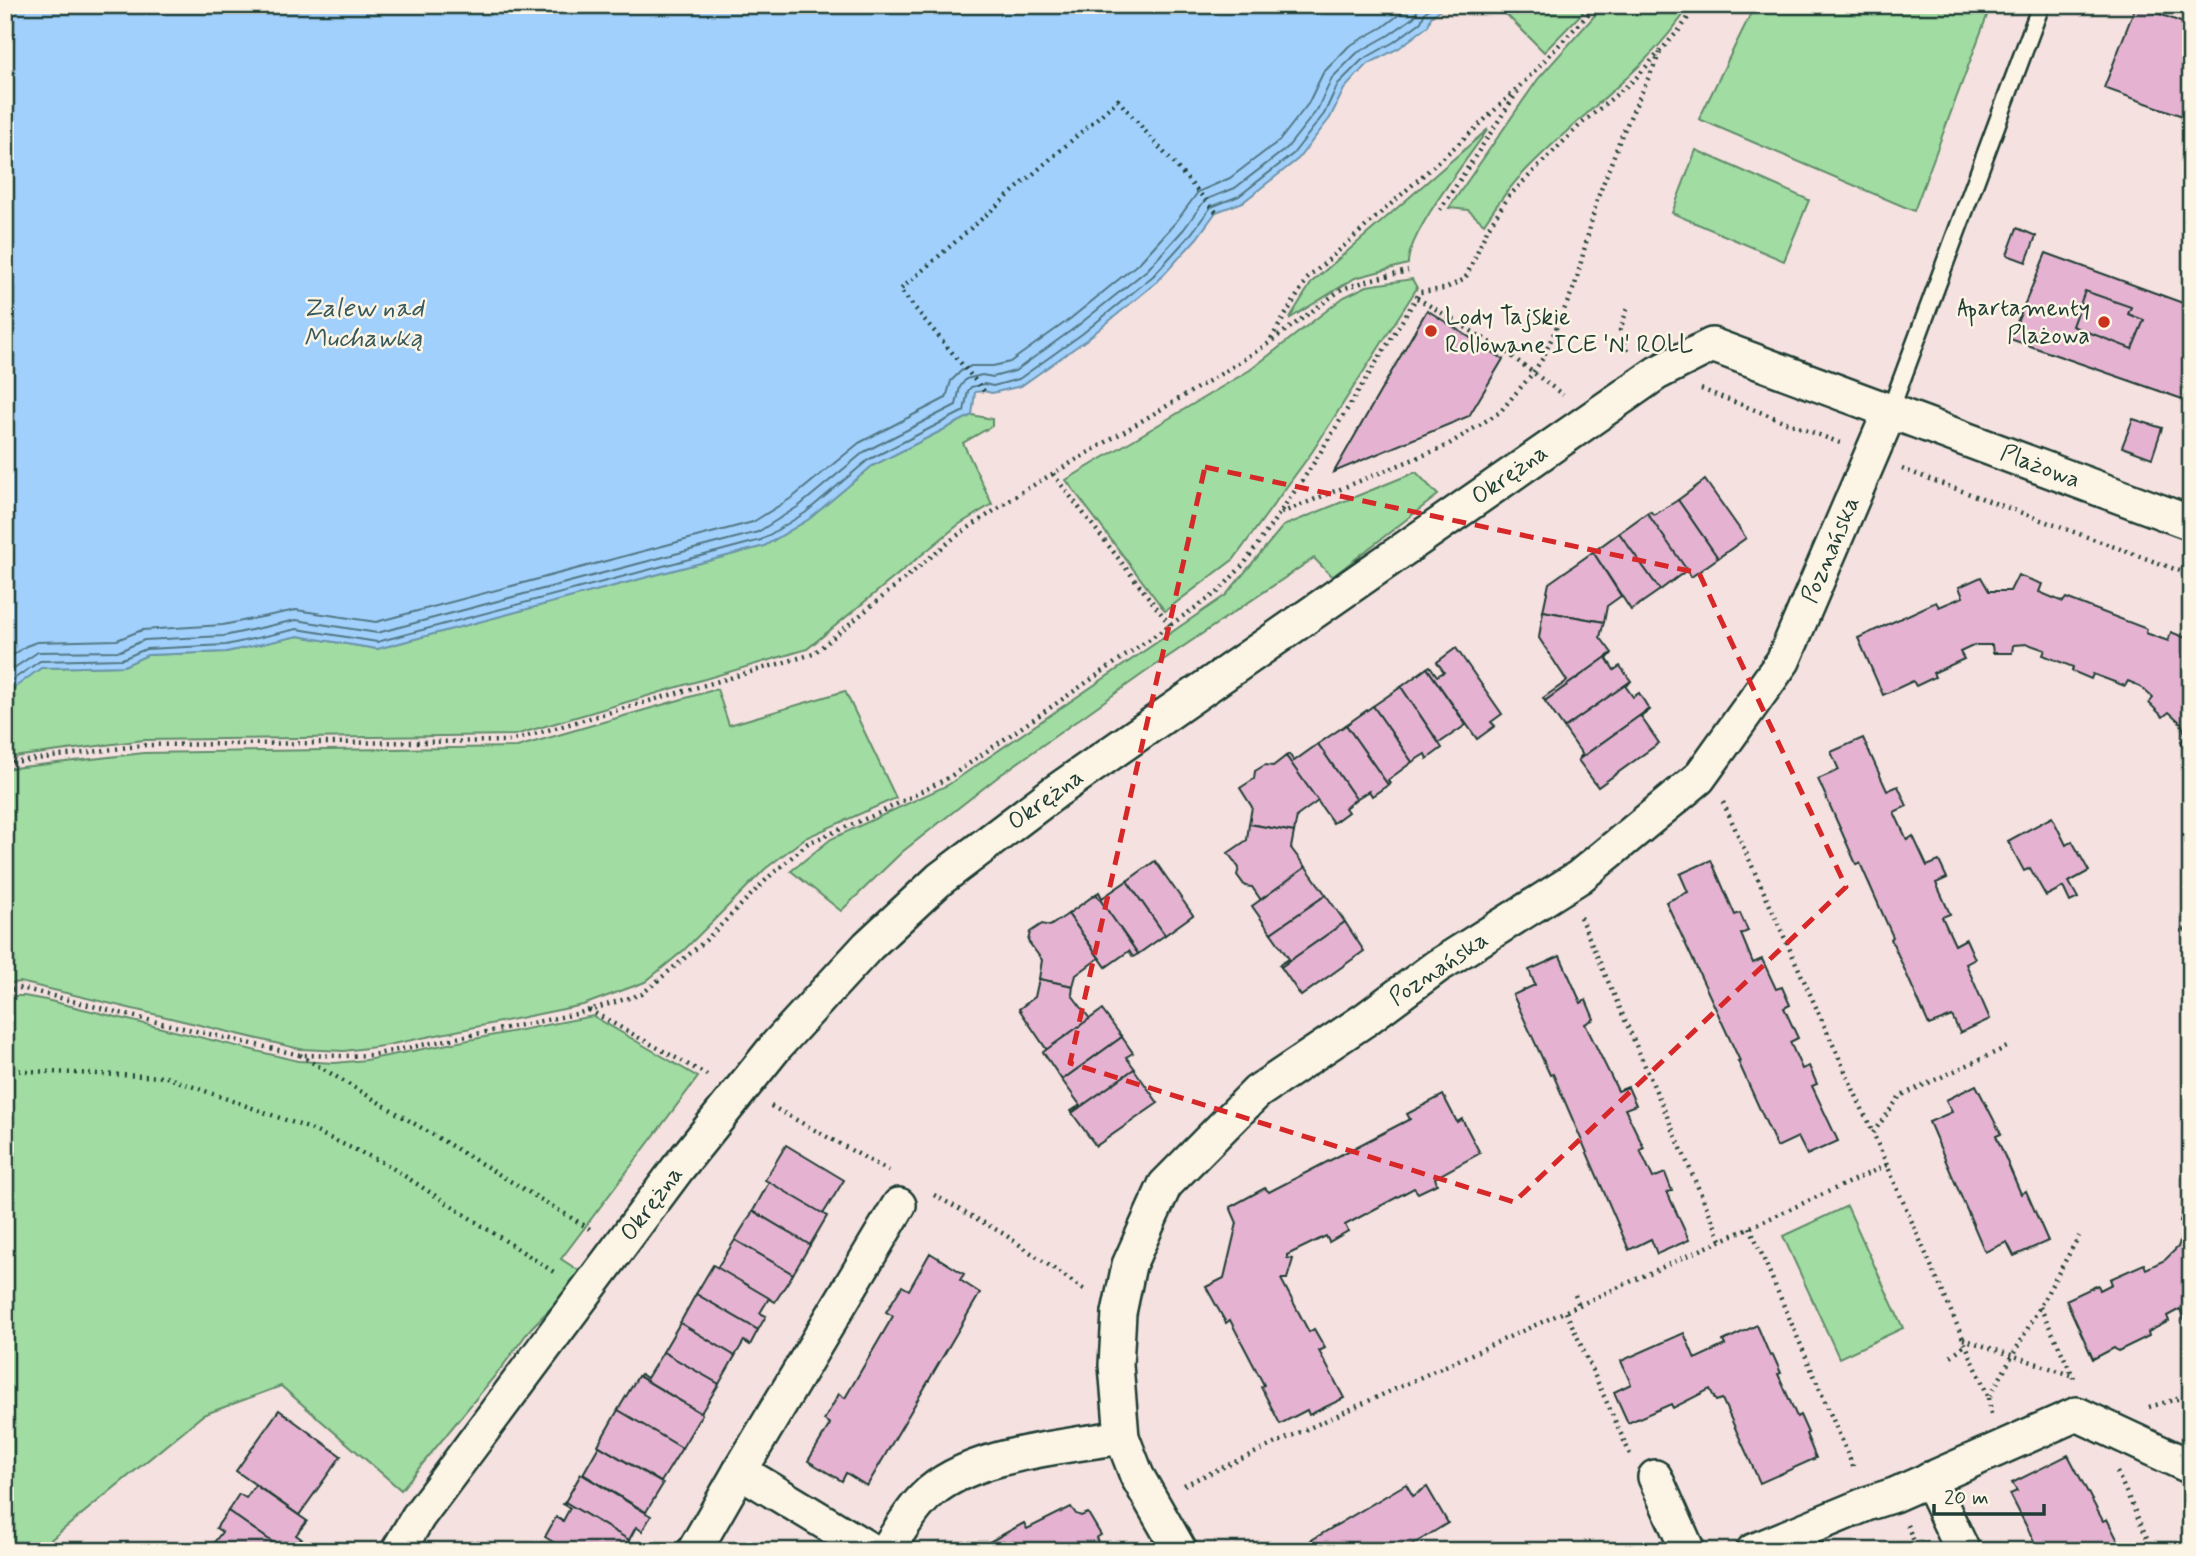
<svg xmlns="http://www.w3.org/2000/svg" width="2196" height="1556" font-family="Mynerve,sans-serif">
  <rect width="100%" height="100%" fill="#f5e1df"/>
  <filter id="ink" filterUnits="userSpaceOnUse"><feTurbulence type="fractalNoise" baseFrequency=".0143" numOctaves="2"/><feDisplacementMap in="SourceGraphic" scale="14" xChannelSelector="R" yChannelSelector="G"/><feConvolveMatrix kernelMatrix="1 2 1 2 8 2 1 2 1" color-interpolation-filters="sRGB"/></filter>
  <g filter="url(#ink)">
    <g fill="#a1dca2" stroke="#608c6b" stroke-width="2">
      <polygon points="1471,5 1590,5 1544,52 1504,12"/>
      <path d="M1604 5H1690C1648 70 1581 113 1527 169 1511 185 1497 204 1484 224L1468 210 1449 208 1538 79Z"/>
      <polygon points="1755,5 1991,5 1914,211 1699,119"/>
      <path d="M1488 129C1469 157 1407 234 1408 264L1355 278 1289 319 1312 282Z"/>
      <polygon points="1696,150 1809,200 1784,261 1672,213"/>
      <polygon points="1412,279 1417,288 1312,452 1234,559 1165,611 1066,480 1250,370 1344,297 1367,286"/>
      <polygon points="972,415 992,419 992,426 963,443 992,504 958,525 807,649 515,735 144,740 5,758 5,692 41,668 124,666 147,655 226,652 298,636 377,649 764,546 809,519 872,466"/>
      <polygon points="1416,472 1438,495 1332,577 1314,558 1144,673 999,776 902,852 841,911 791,871 831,839 948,785 1226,595 1283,526"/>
      <polygon points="717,689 729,725 845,691 896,798 805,838 765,869 684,950 645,982 583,1005 383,1046 344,1051 300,1049 20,982 5,984 5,769 144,753 517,747"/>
      <polygon points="5,996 24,996 46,1000 298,1061 335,1063 366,1060 593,1016 698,1077 561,1259 581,1272 568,1291 531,1328 502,1367 401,1490 281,1386 203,1415 37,1551 5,1551"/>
      <polygon points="1847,1206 1903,1328 1839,1358 1783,1236"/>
    </g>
    <polygon fill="#a1d0fc" stroke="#6d95ac" stroke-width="2" points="5,5 1446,5 1431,17 1428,26 1399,48 1366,65 1344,89 1330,118 1298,159 1243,202 1216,212 1197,238 1158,281 1086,340 1021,386 992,393 984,391 975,392 972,415 872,466 809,519 764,546 377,649 298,636 226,652 147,655 124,666 41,668 7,693 5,692"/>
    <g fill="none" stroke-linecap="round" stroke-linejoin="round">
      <g stroke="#537884" stroke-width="2">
        <polyline points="5,661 26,646 37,642 117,640 142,630 223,625 296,610 376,622 753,522 793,497 859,443 946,398 951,381 961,371 971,366 993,366 1010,362 1070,319 1140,262 1176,222 1198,192 1230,178 1280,140 1308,104 1323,73 1349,46 1383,27 1405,10 1407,5"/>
        <polyline points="5,674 38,652 120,651 144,640 224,636 296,620 377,633 758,532 799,506 864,452 956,405 960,387 966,379 982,375 993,377 1015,371 1076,327 1147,270 1184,229 1205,200 1235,188 1287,148 1317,110 1332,78 1357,53 1389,35 1414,17 1420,5"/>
        <polyline points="5,685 40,661 122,659 146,649 226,645 297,629 377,642 761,540 805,513 868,460 964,411 968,391 971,387 984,384 993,386 1019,379 1082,334 1153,276 1191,234 1211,207 1239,196 1293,154 1324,114 1338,84 1362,60 1394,42 1421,22 1425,12 1435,5"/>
      </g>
    </g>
    <g fill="#e5b3d1" stroke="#1f3d34" stroke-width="2">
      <polygon points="2136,5 2191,26 2191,119 2104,88"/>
      <polygon points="2017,228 2036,236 2026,262 2007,255"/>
      <polygon points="2046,253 2191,306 2191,402 2010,339"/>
      <polygon points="2085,291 2131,307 2128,314 2144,320 2132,349 2072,326"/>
      <polygon points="1427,310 1503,359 1469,416 1334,472"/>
      <polygon points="2133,419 2162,428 2152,458 2122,447"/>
      <polygon points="1705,480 1746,538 1718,558 1678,500"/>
      <polygon points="1678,500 1718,558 1691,577 1647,513 1650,511 1654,515"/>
      <polygon points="1647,513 1687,570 1660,590 1619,533"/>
      <polygon points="1619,533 1660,590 1631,610 1593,552"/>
      <polygon points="1593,552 1621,596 1607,606 1604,622 1543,611 1549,583"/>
      <polygon points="2018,575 2042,584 2039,592 2063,602 2066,598 2147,629 2146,633 2168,641 2171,632 2191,640 2191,762 2181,741 2187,738 2181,723 2169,712 2163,717 2149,703 2153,698 2140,686 2128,681 2125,686 2093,674 2091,679 2072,671 2073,667 2043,655 2045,650 2028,644 2013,645 2012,653 1993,653 1992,645 1975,645 1960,652 1964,659 1933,673 1935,677 1916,686 1913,681 1883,695 1858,638 1936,602 1939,607 1963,597 1959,587 1981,577 1989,591 2010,591"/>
      <polygon points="1543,611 1604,622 1600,637 1612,653 1545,701 1543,698 1567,681 1539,638"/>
      <polygon points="1456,648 1502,714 1491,722 1495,726 1477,739 1427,668 1430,666 1437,676 1444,672 1437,662"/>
      <polygon points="1612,653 1607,659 1614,670 1620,666 1631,681 1564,728 1545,701"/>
      <polygon points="1427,668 1466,725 1439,743 1401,687"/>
      <polygon points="1631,681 1626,687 1633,697 1639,693 1649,709 1578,760 1582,754 1564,728"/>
      <polygon points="1401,687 1442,748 1427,759 1425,754 1412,762 1373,706"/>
      <polygon points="1373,706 1412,762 1388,780 1390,784 1388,785 1346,725"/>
      <polygon points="1649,709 1650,710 1641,717 1659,743 1598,787 1578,760"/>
      <polygon points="1346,725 1388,785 1372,796 1369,791 1356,799 1318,744"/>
      <polygon points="1863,738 1887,791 1898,786 1907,806 1894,812 1907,840 1913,836 1927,866 1939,861 1947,878 1936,883 1950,914 1942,917 1955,945 1966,939 1975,959 1966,964 1990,1019 1960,1033 1952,1016 1929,1025 1891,939 1893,937 1860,863 1856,864 1818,779 1839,770 1831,752"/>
      <polygon points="1318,744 1356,799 1345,808 1348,812 1333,823 1286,756 1289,754 1294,761"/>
      <polygon points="1286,756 1318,801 1297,816 1294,832 1249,824 1252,807 1240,788 1254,779 1255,771 1265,765 1273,766"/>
      <polygon points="2052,817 2066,845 2072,841 2089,871 2069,882 2078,898 2070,902 2063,887 2046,896 2030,868 2024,871 2008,841"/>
      <polygon points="1249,824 1294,832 1291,848 1306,868 1261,900 1252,887 1245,886 1237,875 1239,868 1228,853 1247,840"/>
      <polygon points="1711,860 1735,915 1740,913 1748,931 1741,934 1753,963 1762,959 1776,989 1782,987 1790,1005 1784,1008 1798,1038 1790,1042 1802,1069 1809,1066 1817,1084 1812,1086 1838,1141 1807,1155 1798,1137 1777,1147 1738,1061 1740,1061 1666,902 1688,892 1680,874"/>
      <polygon points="1155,861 1193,915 1165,935 1127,881"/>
      <polygon points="1306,867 1326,895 1271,933 1252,906"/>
      <polygon points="1127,881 1165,935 1138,954 1096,894 1099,892 1102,898"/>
      <polygon points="1096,894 1138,954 1133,957 1129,951 1106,967 1068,914"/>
      <polygon points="1326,895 1345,922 1281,967 1279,965 1289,959 1271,933"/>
      <polygon points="1068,914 1099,958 1076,975 1073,986 1039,979 1042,960 1028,941 1030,932 1042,924 1050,926"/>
      <polygon points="1345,922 1364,951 1301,996 1281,967"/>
      <polygon points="1560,956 1581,1003 1586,1000 1594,1019 1585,1024 1618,1091 1628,1087 1636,1105 1625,1109 1644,1148 1640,1150 1653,1178 1665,1173 1672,1191 1667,1192 1689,1240 1657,1254 1651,1239 1629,1250 1553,1074 1550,1075 1513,995 1535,985 1529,970"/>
      <polygon points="1039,979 1073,986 1072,995 1090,1019 1047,1050 1019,1009 1035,997"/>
      <polygon points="1102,1010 1122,1037 1062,1080 1043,1052"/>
      <polygon points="1122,1037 1133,1053 1126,1057 1135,1069 1072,1113 1071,1111 1080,1105 1062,1080"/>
      <polygon points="1134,1069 1158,1103 1096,1146 1072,1113"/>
      <polygon points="1976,1085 2001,1134 1996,1136 2021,1194 2026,1191 2048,1241 2014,1256 2007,1242 1985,1252 1929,1122 1952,1112 1946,1100"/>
      <polygon points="1443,1095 1457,1122 1462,1119 1480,1153 1435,1178 1437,1184 1418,1193 1414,1188 1345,1225 1348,1231 1329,1242 1326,1236 1287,1255 1287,1258 1293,1259 1287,1279 1281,1279 1309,1332 1314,1329 1325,1348 1319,1351 1344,1398 1309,1415 1307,1410 1280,1424 1261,1387 1264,1385 1230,1320 1226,1323 1206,1287 1224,1278 1237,1223 1230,1207 1265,1188 1269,1192 1410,1119 1407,1114"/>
      <polygon points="786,1145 844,1180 823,1214 765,1180"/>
      <polygon points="769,1182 827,1216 810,1245 753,1211"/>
      <polygon points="2191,1190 2191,1315 2184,1319 2180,1309 2167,1316 2169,1321 2148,1332 2149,1336 2118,1351 2114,1348 2093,1359 2066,1300 2098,1285 2100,1290 2112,1284 2110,1279 2144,1264 2146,1269 2165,1260 2178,1247 2186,1224 2180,1221"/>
      <polygon points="753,1211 810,1245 793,1274 735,1240"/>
      <polygon points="735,1240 793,1274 775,1302 717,1268"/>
      <polygon points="930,1253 964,1274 960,1280 980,1293 867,1486 846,1473 842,1481 808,1461 830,1424 824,1420 839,1394 845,1398 893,1316 886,1312 902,1286 909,1290"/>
      <polygon points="713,1265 769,1298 760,1313 766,1316 758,1330 696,1294"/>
      <polygon points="696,1294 758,1330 750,1345 744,1341 735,1356 680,1323"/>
      <polygon points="680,1323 735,1356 719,1384 663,1352"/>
      <polygon points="1757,1325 1770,1356 1773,1355 1781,1373 1778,1374 1797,1417 1800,1415 1808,1433 1806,1434 1816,1458 1760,1483 1722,1399 1716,1401 1710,1389 1673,1408 1671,1404 1628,1423 1614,1392 1631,1384 1621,1361 1684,1333 1695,1359 1725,1345 1723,1341"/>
      <polygon points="663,1352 719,1384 701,1413 639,1376 641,1374 647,1378"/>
      <polygon points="638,1376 702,1414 682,1448 618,1410"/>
      <polygon points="279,1410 341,1456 299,1515 236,1471"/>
      <polygon points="618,1410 682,1448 661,1482 598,1445"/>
      <polygon points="599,1446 663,1484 646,1512 583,1474"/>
      <polygon points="2068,1455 2103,1521 2107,1519 2123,1551 2039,1551 2010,1494 2017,1491 2012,1483"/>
      <polygon points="581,1474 651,1516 642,1531 636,1527 629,1540 565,1502"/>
      <polygon points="1406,1484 1413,1496 1427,1487 1448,1523 1402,1551 1293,1551"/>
      <polygon points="255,1485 307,1521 296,1535 303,1540 296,1551 285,1551 228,1511 239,1494 246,1498"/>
      <polygon points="565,1502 629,1540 622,1551 568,1551 545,1537 556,1517 563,1521 570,1508 563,1504"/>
      <polygon points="1071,1507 1076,1514 1081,1516 1088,1513 1101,1535 1096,1538 1103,1551 973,1551 1024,1523 1027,1529"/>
      <polygon points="228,1511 285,1551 220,1551 212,1545 222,1532 216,1528"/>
    </g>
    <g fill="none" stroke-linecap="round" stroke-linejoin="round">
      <g stroke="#1f3d34" stroke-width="21">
        <polyline id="service" points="1890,411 2041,5"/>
      </g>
      <g stroke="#1f3d34" stroke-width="38">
        <g id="minor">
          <polyline points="740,1471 899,1205"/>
          <polyline points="1655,1477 1688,1551"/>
          <polyline points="1929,1479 1963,1551"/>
          <polyline points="398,1551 418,1517 678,1168 777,1045 868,946 940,879 1055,792 1657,373 1712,345 2191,523"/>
          <polyline points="694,1551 740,1471 872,1551"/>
          <path d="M886 1551C898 1534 909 1513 924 1498 966 1454 1063 1447 1122 1437"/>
          <polyline points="1180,1551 1137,1476 1122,1437 1116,1365 1119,1313 1129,1265 1165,1185 1257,1092 1366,1019 1436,967 1579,877 1699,778 1783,661 1890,411"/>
          <polyline points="1753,1551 1869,1503 1894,1495 2077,1414 2191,1467"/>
        </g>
      </g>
      <g stroke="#1f3d34" stroke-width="4.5" stroke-dasharray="2 5" stroke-linecap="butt">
        <polyline points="1440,210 1520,88"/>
        <polyline points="1417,298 1506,352 1563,395"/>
        <polyline points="1271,339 1307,279 1476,128 1525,81 1597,5"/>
        <polyline points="1627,351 1620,330 1628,307"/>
        <polyline points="1701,389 1840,443"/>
        <polyline points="984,391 900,290 1118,100 1216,212"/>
        <polyline points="1902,469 2191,575"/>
        <polyline points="1053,474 1170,625"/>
        <polyline points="1281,513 1446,446 1500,412 1532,374 1543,358 1575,285 1597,200 1621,137 1660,53"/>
        <polyline points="5,763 145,745 510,741 813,654 955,537 1022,492 1229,369 1269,343 1342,289 1373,279 1408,271"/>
        <polyline points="1723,802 1873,1133"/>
        <polyline points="1580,917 1721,1240"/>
        <polyline points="2183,930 2191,927"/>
        <polyline points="5,991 21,988 144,1019 300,1055 344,1056 372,1055 576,1014 642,994 706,940 771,875 808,843 879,813 948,778 1218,592 1244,564 1310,469 1420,292 1444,289 1465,279 1488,228 1509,196 1580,125 1635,79 1680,29 1697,5"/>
        <polyline points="589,1010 707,1075"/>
        <polyline points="300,1055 590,1229"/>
        <polyline points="5,1070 166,1077 308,1128 386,1164 557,1274"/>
        <polyline points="771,1106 889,1171"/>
        <polyline points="1887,1165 1873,1133 1900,1096 2007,1047"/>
        <polyline points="934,1195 1004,1234 1086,1291"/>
        <polyline points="1750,1227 1855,1471"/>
        <polyline points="1575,1295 1579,1305"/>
        <polyline points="2040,1307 2074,1378"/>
        <polyline points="1566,1312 1630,1454"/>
        <polyline points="1963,1339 2071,1375"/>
        <polyline points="1951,1356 1966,1344"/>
        <polyline points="1989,1398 1991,1414"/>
        <polyline points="2149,1407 2191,1395"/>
        <polyline points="2117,1472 2153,1551"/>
        <polyline points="1184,1485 1887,1165 1989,1398 2079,1236"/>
        <polyline points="1907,1525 1918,1551"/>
        <polyline points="1560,1546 1566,1551"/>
      </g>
      <use href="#service" stroke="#fcf5e5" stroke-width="16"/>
      <use href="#minor" stroke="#fcf5e5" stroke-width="33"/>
    </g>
  </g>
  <path fill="none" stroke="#d62828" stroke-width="5" stroke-dasharray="14 9" stroke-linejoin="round" d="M1205 467 1699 573 1846 887 1514 1202 1070 1063Z"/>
  <g fill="#c8321e" stroke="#fcf5e5" stroke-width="2.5">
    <circle cx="2104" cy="322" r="7"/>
    <circle cx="1431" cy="331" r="7"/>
  </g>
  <g text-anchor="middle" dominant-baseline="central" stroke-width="5" stroke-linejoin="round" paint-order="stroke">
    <g font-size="24" fill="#1f3d34" stroke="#fcf5e5" text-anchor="end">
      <text x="2090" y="308">Apartamenty<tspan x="2090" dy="28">Plażowa</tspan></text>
      <text x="1445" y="317" text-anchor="start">Lody Tajskie<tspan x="1445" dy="28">Rollowane ICE 'N' ROLL</tspan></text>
    </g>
    <g font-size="24" fill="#1f3d34" stroke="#fcf5e5">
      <text transform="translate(2040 467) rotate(21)">Plażowa</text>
      <text transform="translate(1510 475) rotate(-35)">Okrężna</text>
      <text transform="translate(1831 550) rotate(-67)">Poznańska</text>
      <text transform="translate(1046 800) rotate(-36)">Okrężna</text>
      <text transform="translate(1439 969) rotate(-34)">Poznańska</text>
      <text transform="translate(652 1204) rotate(-53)">Okrężna</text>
    </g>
    <g font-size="26" font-style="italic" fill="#395a5c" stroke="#fcf5e5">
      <text x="363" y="309">Zalew nad<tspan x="363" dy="30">Muchawką</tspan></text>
    </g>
  </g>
  <rect width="2196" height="1556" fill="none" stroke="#fcf5e5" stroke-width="28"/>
  <rect x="14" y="14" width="2168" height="1528" fill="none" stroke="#1f3d34" stroke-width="2.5" filter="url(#ink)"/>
  <path d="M1934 1504v10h110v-10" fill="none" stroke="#1f3d34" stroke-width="3.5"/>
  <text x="1944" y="1504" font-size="21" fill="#1f3d34" stroke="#fcf5e5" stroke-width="5" paint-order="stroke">20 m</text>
</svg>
